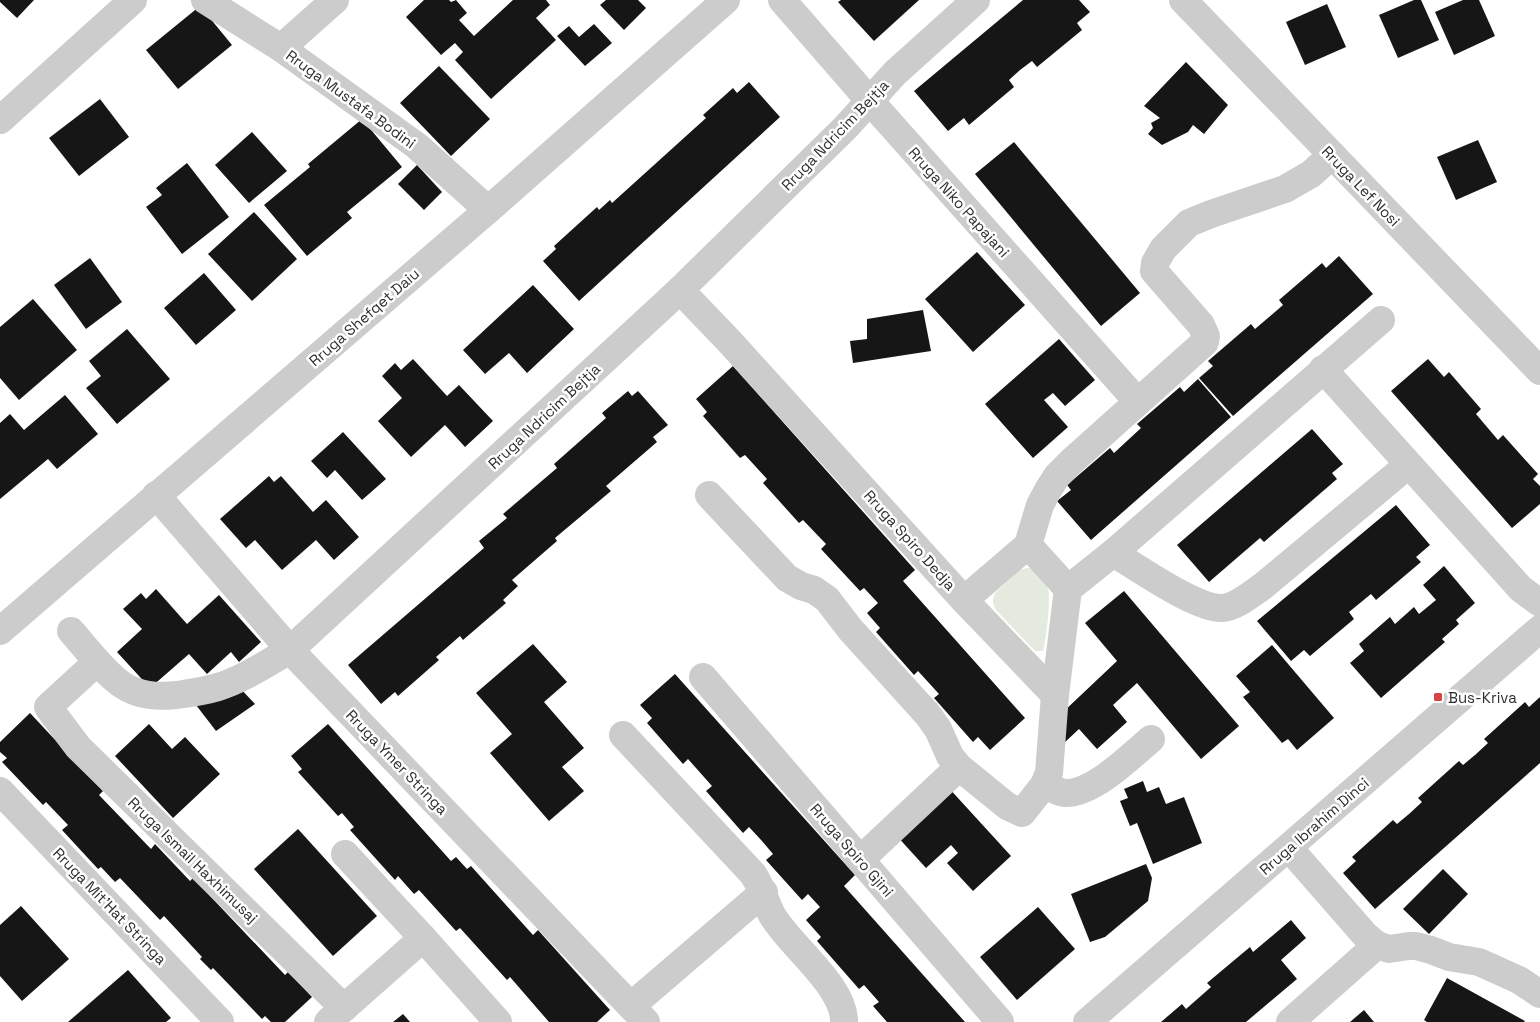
<svg xmlns="http://www.w3.org/2000/svg" width="1540" height="1022" font-family="'Space Grotesk',sans-serif">
  <rect width="100%" height="100%" fill="#fff"/>
  <path fill="#e4ebde" d="M1027 568H1030C1036 574 1045 581 1048 589 1051 597 1046 642 1043 651H1035L996 610C992 603 992 598 996 592L1020 570Z"/>
  <g fill="#161616">
    <polygon points="0,0 34,0 17,18 0,2"/>
    <polygon points="424,0 449,0 451,2 456,0 467,13 459,20 474,36 513,0 546,0 550,5 536,18 556,40 491,99 455,60 463,52 455,43 441,55 406,17"/>
    <polygon points="606,0 638,0 646,8 624,30 600,5"/>
    <polygon points="841,0 919,0 874,41 838,2"/>
    <polygon points="1023,0 1079,0 1090,12 1077,23 1082,30 1037,67 1032,61 1020,70 1009,80 1014,87 969,125 964,118 948,131 914,91"/>
    <polygon points="1414,0 1421,0 1439,40 1398,58 1379,15"/>
    <polygon points="1463,0 1479,0 1495,36 1454,55 1435,12"/>
    <polygon points="1327,4 1346,47 1305,65 1286,22"/>
    <polygon points="200,6 232,45 178,89 146,50"/>
    <polygon points="594,24 612,43 585,66 557,36 569,26 579,37"/>
    <polygon points="1186,62 1228,105 1204,134 1193,125 1188,132 1162,145 1148,134 1153,128 1151,123 1160,118 1144,106"/>
    <polygon points="439,66 490,119 451,156 400,103"/>
    <polygon points="749,82 780,117 579,301 543,261 556,249 554,246 597,207 599,210 610,200 612,203 706,118 703,115 733,88 737,93"/>
    <polygon points="100,99 129,137 79,176 49,138"/>
    <polygon points="362,119 402,167 347,212 352,218 307,256 264,205 310,167 308,164"/>
    <polygon points="252,132 287,171 249,203 215,165"/>
    <polygon points="1478,140 1497,182 1456,200 1437,157"/>
    <polygon points="1014,142 1140,293 1101,326 975,174"/>
    <polygon points="187,163 229,217 182,254 146,207 162,195 156,188"/>
    <polygon points="417,165 442,192 424,210 398,184"/>
    <polygon points="254,212 297,259 252,301 208,254"/>
    <polygon points="977,252 1025,305 973,352 925,299"/>
    <polygon points="1339,256 1373,294 1233,416 1199,378 1213,366 1208,361 1251,324 1255,329 1283,305 1279,300 1322,263 1326,268"/>
    <polygon points="90,258 122,302 86,329 54,285"/>
    <polygon points="204,273 236,310 196,345 164,308"/>
    <polygon points="533,285 574,329 527,373 509,353 485,374 463,350"/>
    <polygon points="33,299 77,350 19,400 0,378 0,327"/>
    <polygon points="923,310 931,351 853,363 850,341 867,339 867,319"/>
    <polygon points="127,329 170,379 117,424 86,388 101,376 89,361"/>
    <polygon points="1059,339 1095,380 1065,406 1053,393 1044,400 1068,427 1033,458 985,404"/>
    <polygon points="413,359 447,396 459,385 493,421 465,447 445,425 411,457 378,421 402,398 382,376 395,363 401,370"/>
    <polygon points="1428,359 1444,377 1449,372 1481,409 1476,414 1498,440 1503,435 1538,474 1533,479 1540,486 1540,504 1512,528 1391,391"/>
    <polygon points="733,366 915,570 903,581 1025,718 990,750 978,737 973,742 934,698 939,694 918,671 914,675 876,632 880,628 867,613 878,603 864,588 860,591 821,549 826,544 803,520 799,523 763,483 767,479 745,455 740,458 703,416 707,412 696,399"/>
    <polygon points="1198,379 1231,417 1091,540 1057,501 1071,490 1067,485 1110,448 1114,453 1141,428 1137,424 1180,387 1184,392"/>
    <polygon points="628,391 632,396 638,391 668,425 653,437 657,442 606,486 611,491 555,538 557,541 512,580 518,586 503,600 506,603 463,640 460,636 436,657 439,660 398,696 395,692 381,704 348,665 484,548 479,541 507,518 503,514 557,468 554,464 606,418 602,413"/>
    <polygon points="65,395 98,434 57,469 48,459 0,499 0,423 10,414 24,430"/>
    <polygon points="1312,429 1343,464 1332,473 1337,479 1264,542 1260,538 1209,582 1177,545"/>
    <polygon points="343,432 386,479 362,500 335,470 327,478 311,461"/>
    <polygon points="269,476 274,482 281,476 313,512 326,500 359,537 334,560 316,540 282,570 255,540 246,548 220,519"/>
    <polygon points="1396,505 1430,545 1416,557 1421,562 1376,600 1371,594 1349,612 1354,619 1310,656 1304,650 1291,661 1257,621"/>
    <polygon points="1444,566 1475,603 1456,620 1459,624 1442,639 1445,642 1381,698 1350,663 1364,651 1359,644 1390,617 1395,624 1414,607 1419,614 1436,600 1423,585"/>
    <polygon points="156,589 187,624 219,595 261,642 239,662 231,652 207,674 189,654 150,688 117,652 142,629 123,609 141,593 146,599"/>
    <polygon points="1124,591 1239,726 1201,759 1137,683 1113,705 1127,722 1097,749 1079,729 1063,744 1062,713 1117,661 1085,623"/>
    <polygon points="533,644 567,682 544,702 584,748 562,767 584,791 549,821 490,753 512,734 476,693"/>
    <polygon points="1272,645 1334,718 1297,750 1288,739 1282,743 1243,697 1250,692 1236,676"/>
    <polygon points="675,674 855,875 844,886 965,1022 887,1022 873,1006 879,1002 864,985 859,989 817,941 821,937 806,920 820,907 808,894 802,900 766,860 773,854 762,841 749,827 743,833 706,791 712,786 688,759 683,764 647,723 652,718 640,705"/>
    <polygon points="238,686 255,704 216,731 196,705"/>
    <polygon points="1540,697 1540,763 1375,909 1343,873 1356,861 1352,857 1393,820 1397,824 1409,814 1422,802 1418,798 1459,761 1463,765 1475,755 1488,743 1484,739 1525,702 1529,707"/>
    <polygon points="30,713 103,791 99,795 151,849 155,844 190,881 193,878 285,975 288,972 312,997 285,1022 271,1022 265,1016 262,1019 213,968 211,970 200,959 202,957 164,916 160,920 120,878 115,882 101,867 98,869 62,830 68,825 46,802 43,805 2,762 7,758 0,752 0,742"/>
    <polygon points="149,724 172,749 185,737 220,774 173,818 115,756"/>
    <polygon points="328,724 451,861 456,857 467,869 471,866 533,935 538,930 610,1010 597,1022 549,1022 510,977 507,980 460,928 456,931 419,890 414,894 398,876 395,880 350,830 354,827 342,813 338,816 298,772 302,769 291,756"/>
    <polygon points="1143,781 1147,792 1159,787 1166,804 1184,797 1202,843 1153,864 1137,823 1130,826 1120,801 1128,798 1124,789"/>
    <polygon points="947,786 1011,856 973,891 947,863 958,853 951,845 926,868 895,834"/>
    <polygon points="298,829 377,916 333,956 254,869"/>
    <polygon points="1146,864 1152,878 1148,901 1105,937 1090,942 1071,894"/>
    <polygon points="1443,869 1468,894 1429,934 1403,909"/>
    <polygon points="21,906 69,959 22,1001 0,976 0,925"/>
    <polygon points="1038,907 1075,949 1017,1000 980,957"/>
    <polygon points="1291,920 1306,938 1281,960 1297,979 1246,1022 1161,1022 1182,1004 1186,1009 1211,987 1207,983 1250,947 1253,952"/>
    <polygon points="128,970 171,1018 166,1022 68,1022"/>
    <polygon points="1447,978 1525,1021 1524,1022 1427,1022 1424,1020"/>
    <polygon points="1364,1010 1374,1022 1350,1022"/>
    <polygon points="403,1014 410,1022 393,1022"/>
  </g>
  <g fill="none" stroke-linecap="round" stroke-linejoin="round">
    <g stroke="#ccc" stroke-width="28">
      <polyline points="205,0 281,48 417,146 488,210"/>
      <polyline points="782,0 869,100 1138,402"/>
      <polyline points="1183,0 1540,371"/>
      <polyline points="281,48 335,0"/>
      <polyline points="0,120 133,0"/>
      <polyline points="680,290 729,341 964,600 1055,695 1049,773 1044,785 1022,813 1007,806 959,767 950,756 938,729 928,715 850,629 827,599 814,590 801,586 787,578 709,495"/>
      <polyline points="1323,369 1521,589 1540,603"/>
      <polyline points="156,495 290,650 646,1022"/>
      <polyline points="1028,545 1068,589"/>
      <path d="M1113 553C1137 567 1196 609 1222 608 1237 607 1251 594 1263 586L1408 465"/>
      <polyline points="964,600 1028,545 1040,505 1048,490 1057,476 1072,461 1205,342 1206,336 1201,325 1154,271 1155,263 1163,249 1189,223 1211,214 1285,189 1311,174 1332,155"/>
      <polyline points="0,631 488,210 726,0"/>
      <path d="M71 631C87 649 102 670 121 684 138 696 157 697 177 695 191 693 205 691 218 687 244 679 267 663 290 650L680 290 845 128 895 73 976 0"/>
      <polyline points="97,662 48,707 78,747 344,1008"/>
      <polyline points="703,677 1000,1022"/>
      <polyline points="1055,695 1068,589 1113,553 1381,320"/>
      <path d="M623 735 753 874C762 887 765 902 772 915 790 946 845 986 844 1022"/>
      <path d="M1044 785C1050 787 1059 793 1066 793 1094 793 1131 756 1151 739"/>
      <polyline points="0,791 220,1022"/>
      <polyline points="1289,848 1365,935 1377,945 1389,949 1409,946 1416,946 1431,950 1449,957 1479,962 1519,980 1540,994"/>
      <polyline points="345,854 423,938"/>
      <polyline points="860,860 959,767"/>
      <polyline points="631,1006 764,892"/>
      <polyline points="328,1022 423,938 498,1022"/>
      <polyline points="1087,1022 1540,629"/>
      <polyline points="1290,1022 1377,945"/>
    </g>
  </g>
  <rect fill="#d54442" stroke="#fff" stroke-width="2" x="1433" y="692" width="10" height="10" rx="2.5"/>
  <g text-anchor="middle" dominant-baseline="central" stroke-width="5" stroke-linejoin="round" paint-order="stroke">
    <g font-size="15" fill="#2f2f2f" stroke="#fff">
      <text transform="translate(351 99) rotate(36)">Rruga Mustafa Bodini</text>
      <text transform="translate(835 135) rotate(-46)">Rruga Ndricim Bejtja</text>
      <text transform="translate(1361 186) rotate(46)">Rruga Lef Nosi</text>
      <text transform="translate(959 202) rotate(48)">Rruga Niko Papajani</text>
      <text transform="translate(364 317) rotate(-41)">Rruga Shefqet Daiu</text>
      <text transform="translate(544 416) rotate(-43)">Rruga Ndricim Bejtja</text>
      <text transform="translate(910 540) rotate(48)">Rruga Spiro Dedja</text>
      <text transform="translate(397 762) rotate(46)">Rruga Ymer Stringa</text>
      <text transform="translate(1314 826) rotate(-41)">Rruga Ibrahim Dinci</text>
      <text transform="translate(852 850) rotate(49)">Rruga Spiro Gjini</text>
      <text transform="translate(193 860) rotate(44)">Rruga Ismail Haxhimusaj</text>
      <text transform="translate(110 906) rotate(46)">Rruga Mit'Hat Stringa</text>
    </g>
    <g font-size="15" fill="#2f2f2f" stroke="#fff" text-anchor="start">
      <text x="1448" y="697">Bus-Kriva</text>
    </g>
  </g>
</svg>
